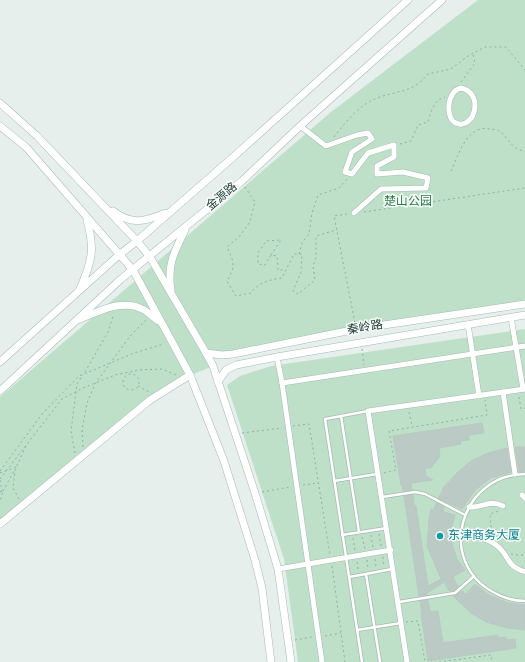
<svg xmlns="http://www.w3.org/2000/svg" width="525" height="662" font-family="Overpass,'Noto Sans SC',sans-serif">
  <rect width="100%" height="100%" fill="#e6efeb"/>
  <g fill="#bfe0c8">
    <polygon points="478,0 525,0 525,304 357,329 233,354 207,353 213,366 184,378 150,400 0,524 0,397 331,112"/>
    <polygon points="525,329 525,662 298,662 284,559 227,385 240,376 271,366"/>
  </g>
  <g fill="#bbcac4" stroke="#b8c9c2">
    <polygon points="482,423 484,433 469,435 469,440 460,441 461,444 439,448 440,456 431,468 425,468 426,476 433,480 411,483 412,490 403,491 402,485 401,485 393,436"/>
    <polygon points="515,447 525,447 525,471 519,472"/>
    <polygon points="507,448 511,472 491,478 476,489 462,509 438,498 443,490 442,489 458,472 471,461 488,453"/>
    <polygon points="413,495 414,505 416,506 428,586 441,579 427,546 429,519 431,509 434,510 436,503 444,507 443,512 455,515 452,526 452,544 457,559 465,570 453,577 458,587 454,590 449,591 444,582 427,593 427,595 419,596 404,496"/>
    <polygon points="475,584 489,595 508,603 525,605 525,630 507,628 486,622 471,613 453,596 456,595 462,591 466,594"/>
    <polygon points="428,600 430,612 438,611 443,643 498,635 498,638 506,637 507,640 515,639 516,648 428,661 421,613 422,613 420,601"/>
  </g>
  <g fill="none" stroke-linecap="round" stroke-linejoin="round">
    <g stroke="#a8b8b2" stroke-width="4">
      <g id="lane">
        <polyline points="341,416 359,532"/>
        <path d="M525 474C460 475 436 561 493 592 503 598 514 601 525 601"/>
        <polyline points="334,481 377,474"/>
        <polyline points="382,497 415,492 425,494 465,515"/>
        <polyline points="342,535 387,528"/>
        <polyline points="349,577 366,574"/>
        <polyline points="399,602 455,593 474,576"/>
        <polyline points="357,630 401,623"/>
        <polyline points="362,662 325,419 368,411"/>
        <polyline points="380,662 366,574 392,569"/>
      </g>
    </g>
    <g stroke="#a8b8b2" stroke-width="6">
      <g id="street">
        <path d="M461 88C484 93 475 127 459 124 447 122 447 104 452 95 454 91 457 89 461 88Z"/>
        <polyline points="300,126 326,146 357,135 368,133 372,139 352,152 345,172 352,174 368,153 394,145 394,157 377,166 377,174 403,172 428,178 426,188 381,189 354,213"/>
        <polyline points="511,317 523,389"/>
        <polyline points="468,324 479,396"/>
        <polyline points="277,357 282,383 322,662"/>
        <polyline points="282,383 525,346"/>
        <polyline points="503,392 515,474"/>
        <polyline points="522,495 525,498"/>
        <path d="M469 507C483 508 489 499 503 506"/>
        <path d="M461 536C473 536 486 537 496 545 510 555 504 565 525 572"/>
        <polyline points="278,569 391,550"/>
        <polyline points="407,662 368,411 525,389"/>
      </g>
    </g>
    <g stroke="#a4bbb3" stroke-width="8">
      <g id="secondary">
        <polyline points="0,103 37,136 137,241 150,257 206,353 213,366 255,493 278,569 291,662"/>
        <polyline points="0,126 26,147 133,270 190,375 224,461 255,560 262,588 271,662"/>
        <path d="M113 211C132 226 146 221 166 213"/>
        <path d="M80 289C92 261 95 250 87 220"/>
        <path d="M171 290C167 265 174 252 185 230"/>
        <path d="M80 319C99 311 124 298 144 310 149 313 154 318 159 321"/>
        <polyline points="206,353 222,355 233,354 357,329 525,304"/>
        <polyline points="0,362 119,255 137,241 231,159 408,0"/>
        <polyline points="218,382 226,370 236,365 277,357 525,315"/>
        <polyline points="0,391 121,279 242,181 300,126 442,0"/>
        <polyline points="0,524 150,400 190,375"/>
      </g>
    </g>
    <g stroke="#86b3a5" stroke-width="1" stroke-dasharray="2 3" stroke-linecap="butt">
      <polyline points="461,82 475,63 473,54"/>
      <path d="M334 137C346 122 358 106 375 99 396 90 412 94 428 74L451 69 468 56 485 47H506L525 70"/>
      <path d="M400 144 411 141 418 125 428 122C431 111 434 100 445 97"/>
      <path d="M451 171C458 156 467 124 490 129 492 129 497 130 499 131 509 137 511 150 525 151"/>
      <path d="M245 187 255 202 250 222 239 237 227 247C234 262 236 266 227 281L236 296 251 293C259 282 269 280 282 278L294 254H302L301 272 293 291 298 294 315 280 313 266 316 258V236L336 230"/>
      <polyline points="364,212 525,188"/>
      <polyline points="347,214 334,216 355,323"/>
      <polyline points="299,254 302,243 309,234 312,213 318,195 339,188 347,179"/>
      <polyline points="271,255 281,240 266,241 258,253 258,264 265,265 271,255 277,256 278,270 285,270"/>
      <polyline points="362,349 364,365"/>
      <polyline points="85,372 108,332 114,314"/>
      <circle cx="131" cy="382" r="8"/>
      <polyline points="138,386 149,392"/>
      <polyline points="519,397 521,409 525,408"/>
      <polyline points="409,412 412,426"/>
      <polyline points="293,426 309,424 330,555"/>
      <polyline points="242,433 282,428"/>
      <polyline points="83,447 82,430 87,403 95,384 131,335 147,319"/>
      <polyline points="75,453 71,431 77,384 83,375"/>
      <polyline points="0,471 42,414 79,376 134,353 164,344"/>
      <polyline points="0,473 16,467"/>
      <polyline points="384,473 396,470 389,431 487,415 485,400"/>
      <polyline points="0,479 62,399 83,388 115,375 139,370 162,369 176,375"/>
      <polyline points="0,480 2,491"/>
      <polyline points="303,485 318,483"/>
      <polyline points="3,491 14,471"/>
      <polyline points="0,492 3,491 0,501"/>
      <polyline points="262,492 290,487"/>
      <polyline points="19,499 13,488 15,470 26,446"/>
      <polyline points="379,534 381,546"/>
      <polyline points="371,535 373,548"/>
      <polyline points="362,537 365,549"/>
      <polyline points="494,537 491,527 490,514 499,511"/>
      <polyline points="353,538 355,551"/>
      <polyline points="511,554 518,555 525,555"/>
      <polyline points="383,557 384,566"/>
      <polyline points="375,559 376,567"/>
      <polyline points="367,560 368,569"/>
      <polyline points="357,562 358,571"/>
      <polyline points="332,566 345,662"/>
      <polyline points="406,622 418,621 425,662"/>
      <polyline points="325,636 341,633"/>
      <polyline points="295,640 312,637"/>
      <polyline points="439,662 491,655 492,662"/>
    </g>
    <use href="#lane" stroke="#fff" stroke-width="2.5"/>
    <use href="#street" stroke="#fff" stroke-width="5"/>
    <use href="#secondary" stroke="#fff" stroke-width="7"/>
  </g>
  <circle fill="#0f9aa8" stroke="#f7fbf9" stroke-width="1.5" cx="440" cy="536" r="4"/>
  <g text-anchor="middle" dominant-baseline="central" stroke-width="3" stroke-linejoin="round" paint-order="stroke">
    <g font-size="12" fill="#24423a" stroke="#f7fbf9">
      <text transform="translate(222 197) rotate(-40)">金源路</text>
      <text transform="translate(365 328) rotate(-10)">秦岭路</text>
    </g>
    <g font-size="12" fill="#2d7a4b" stroke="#f7fbf9">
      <text x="408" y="202">楚山公园</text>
    </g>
    <g font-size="12" fill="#0d838f" stroke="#f7fbf9" text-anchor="start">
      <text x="448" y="536">东津商务大厦</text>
    </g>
  </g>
</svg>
